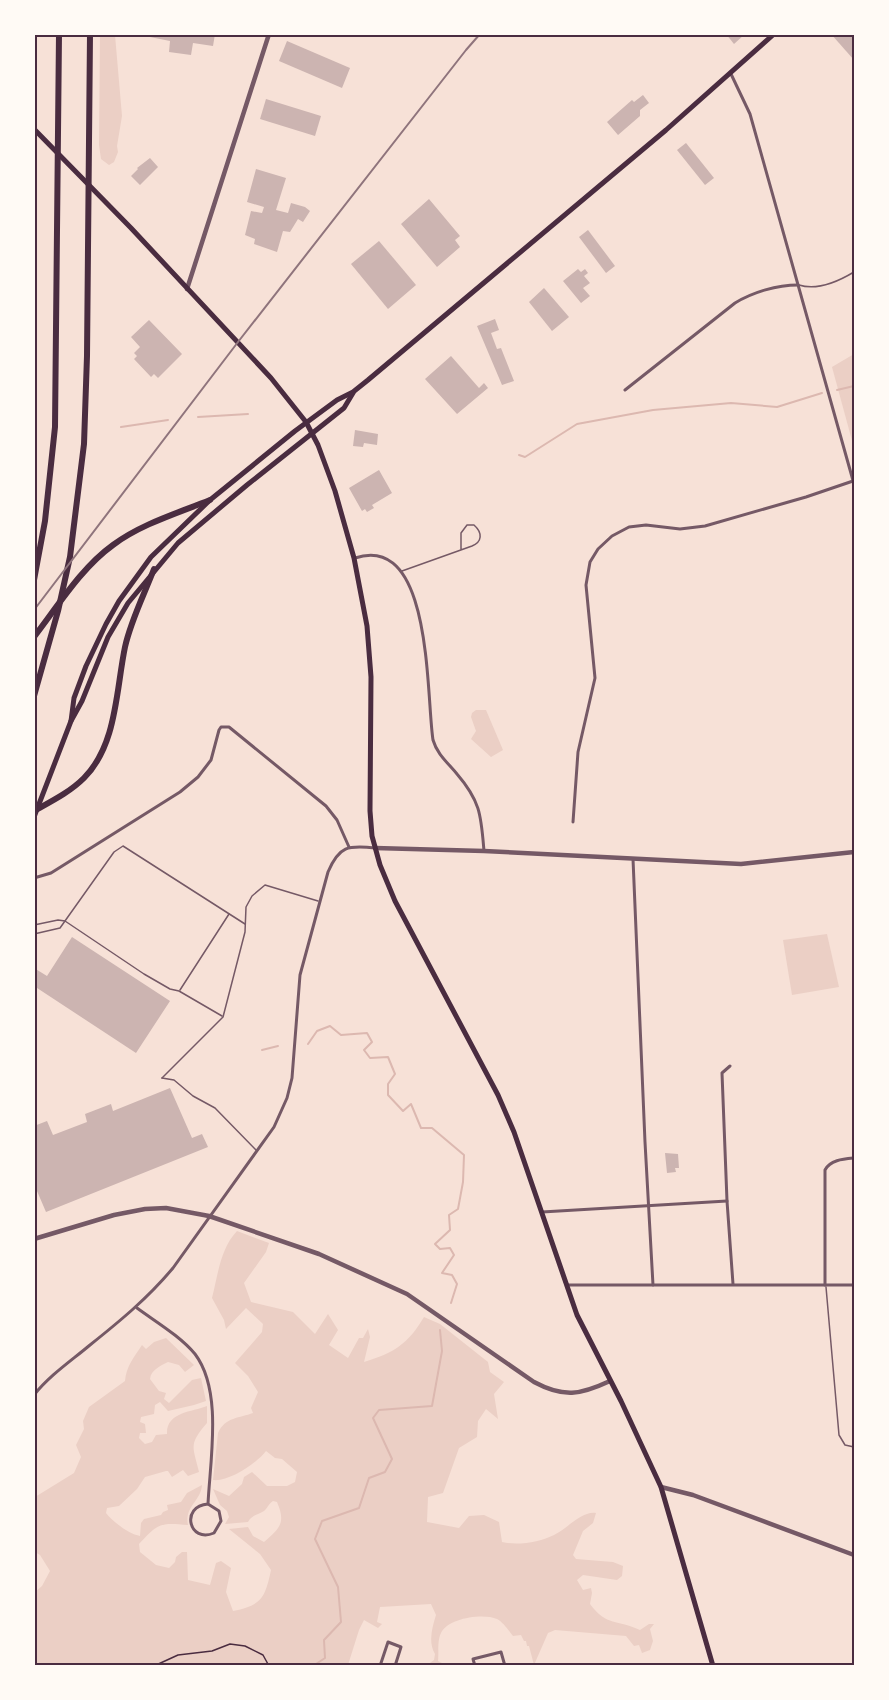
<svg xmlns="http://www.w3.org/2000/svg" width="889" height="1700" font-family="Rubik,sans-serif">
  <rect width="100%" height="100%" fill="#f7e1d7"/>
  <g fill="#ebcfc5">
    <polygon points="100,35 115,35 122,116 117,146 118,152 114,162 109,165 101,159 99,145"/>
    <polygon points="854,354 854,448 832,367"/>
    <polygon points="476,710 486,710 503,750 491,757 471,739 476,731 471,717 472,713"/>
    <polygon points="827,934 839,987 792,995 783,940"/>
    <path d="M237 1231 269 1243 266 1252 244 1283 251 1302 293 1312 315 1334 328 1314 338 1330 329 1345 348 1358 359 1338H363L368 1329 370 1337 364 1362C394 1353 408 1344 424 1317L440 1324 488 1362 490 1372 504 1382 494 1394 498 1419 486 1409 478 1421 477 1437 459 1448 443 1493 428 1497 427 1522 459 1528 469 1516 484 1515 499 1522 502 1542C518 1546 540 1542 554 1535 567 1529 581 1511 596 1513L593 1523 583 1531 573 1555 576 1559 613 1562 623 1566 622 1576 617 1580 583 1575 577 1580 583 1590 591 1588 592 1593 590 1604C607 1627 617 1619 640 1630L649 1624H654L650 1629 653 1641 650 1650 642 1653 639 1645 634 1646 626 1636 555 1630 548 1633 534 1665 529 1646H527L526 1641H524L521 1635 513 1636C509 1631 503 1622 497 1619 483 1613 448 1618 441 1633 437 1641 439 1653 438 1661L444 1664V1665H427L434 1660 435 1654C428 1642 432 1628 436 1615L431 1604 380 1607 377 1622 382 1624 378 1628 364 1620 359 1630 348 1665H35V1592L42 1586 50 1571 40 1555 35 1552V1497L74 1473 81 1457 76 1445 84 1429 83 1421 89 1407 125 1381C126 1367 134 1357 142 1345L146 1349 154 1342 166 1338 194 1365 185 1372 179 1365 168 1362C160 1366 151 1370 150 1379L159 1391 166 1393 164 1399 169 1403 192 1380 201 1378 206 1401 194 1405 168 1411 160 1402 155 1405 154 1414 141 1417 140 1422 145 1424 146 1433H140L139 1438 145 1444 152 1442 156 1435 167 1434C166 1412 192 1412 207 1406V1423C188 1445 193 1446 199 1472L188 1476 183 1470 172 1477 168 1471H166L145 1477 137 1489 119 1506 107 1508 106 1513C113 1522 129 1534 140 1536L141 1523 144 1519 161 1515 163 1512 168 1510 167 1505 181 1502 187 1493 202 1485C201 1501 184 1507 188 1525 159 1522 158 1524 139 1544L140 1552 156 1565 169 1568 175 1562 176 1557 182 1552H187L188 1580 210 1585 216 1563 221 1561 231 1568 226 1592 233 1611C262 1605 265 1598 271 1570L260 1554 229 1529 248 1527 253 1536 264 1542C280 1528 286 1523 277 1502L273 1501C268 1504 268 1508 264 1511 257 1515 252 1515 248 1522L225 1524 229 1517 227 1511 220 1505 213 1489 229 1496 242 1484 244 1477 252 1472 267 1486H287L295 1482 297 1472 282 1459 275 1458 266 1451C257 1463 229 1482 213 1480L218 1433C225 1417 240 1418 253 1413L251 1408 258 1392 248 1376 235 1363 262 1332 263 1324 246 1308 226 1329 224 1320 212 1298C218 1275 220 1249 237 1231Z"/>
  </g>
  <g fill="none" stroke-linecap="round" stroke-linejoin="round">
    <g stroke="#dcb8b0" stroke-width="2">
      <polyline points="837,390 854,386"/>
      <polyline points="198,417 248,414"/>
      <polyline points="121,427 168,420"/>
      <polyline points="519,455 525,457 577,424 653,410 731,403 777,407 822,393"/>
      <polyline points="308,1044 317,1031 330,1026 341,1035 367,1033 372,1042 364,1050 370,1058 388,1057 395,1074 388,1084 388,1095 403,1111 411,1104 421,1128 432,1128 464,1155 463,1182 458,1209 449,1215 450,1230 435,1244 440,1249 450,1248 454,1255 442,1273 452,1275 457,1284 451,1303"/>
      <polyline points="262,1050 278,1046"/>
      <polyline points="313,1666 325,1658 324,1640 341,1622 338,1587 315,1539 322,1521 359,1508 369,1478 385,1472 392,1459 373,1418 379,1410 432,1406 442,1351 440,1330"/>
    </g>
  </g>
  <g fill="#ccb4b1">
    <polygon points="135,34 215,34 213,46 193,43 191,55 169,52 170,41"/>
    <polygon points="726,34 745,34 734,44"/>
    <polygon points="831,34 854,34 854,60"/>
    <polygon points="287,41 350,68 342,88 279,61"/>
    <polygon points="643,95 649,103 640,110 640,116 618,135 607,122 632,100 634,102"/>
    <polygon points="266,99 321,116 315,136 260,119"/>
    <polygon points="686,143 714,178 705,185 677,150"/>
    <polygon points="150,158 158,167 140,185 131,176 138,169 137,168"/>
    <polygon points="256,169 286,178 276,210 288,213 291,203 305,207 310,211 303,222 298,219 290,232 283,231 277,252 254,244 255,239 245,235 251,211 262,213 264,207 247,202"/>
    <polygon points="429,199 460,236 455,240 460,247 437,267 401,224"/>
    <polygon points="588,230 615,266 606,273 579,237"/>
    <polygon points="379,241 416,285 388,309 351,264"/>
    <polygon points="578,269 581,272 585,269 588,273 584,276 590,283 583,288 590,296 581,303 563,281"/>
    <polygon points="544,288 569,317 552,331 529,302"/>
    <polygon points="495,319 499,330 491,333 497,349 501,348 514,381 502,385 477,326"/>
    <polygon points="149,320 182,354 158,378 154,374 151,377 134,359 137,356 134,353 140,347 131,337"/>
    <polygon points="451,356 479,388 484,383 488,388 457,414 425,379"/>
    <polygon points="355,430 378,434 377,445 364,443 363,447 353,446"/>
    <polygon points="379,470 392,493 372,505 374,508 367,512 365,509 362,511 349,488"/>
    <polygon points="72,937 170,1001 136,1053 34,986 34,968 47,976"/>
    <polygon points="170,1088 192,1138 202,1134 208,1147 46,1212 34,1184 34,1126 47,1121 53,1135 87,1122 85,1114 111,1104 113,1111"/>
    <polygon points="665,1153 678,1154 679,1168 675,1168 676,1172 667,1173"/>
  </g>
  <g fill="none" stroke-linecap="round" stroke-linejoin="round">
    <polyline stroke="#4a2c40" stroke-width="1.5" points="154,1666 178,1655 212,1651 230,1644 245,1646 263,1655 269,1666"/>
    <g stroke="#755966" stroke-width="1.5">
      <path d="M799 285C817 291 839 281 854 272"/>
      <path d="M402 571 472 546C482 542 483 533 474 525H467L461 533V550"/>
      <polyline points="34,925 58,920 65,921 144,974 170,989 179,991 222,1016"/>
      <polyline points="34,934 60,928 114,852 123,846 245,924"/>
      <polyline points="180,990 229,914"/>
      <polyline points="162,1078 223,1017 245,932 246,907 252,896 265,885 318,901"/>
      <polyline points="162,1078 174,1080 193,1096 215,1108 256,1150"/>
      <polyline points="826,1287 839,1435 845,1445 854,1447"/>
    </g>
    <g stroke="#755966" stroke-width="3">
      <polyline points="731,74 750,114 854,484"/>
      <path d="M625 390 735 303C753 292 777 285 798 285"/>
      <path d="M355 558C433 532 426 696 433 740 437 754 448 763 457 774 481 802 481 816 484 851"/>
      <polyline points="573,822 578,752 595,678 586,585 590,562 598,549 612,536 629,527 646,525 680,529 705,526 806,497 853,481"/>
      <polyline points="633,859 645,1142 653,1285"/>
      <polyline points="34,878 51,873 180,792 198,777 211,760 219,730 221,727 229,727 326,806 337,820 349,847"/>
      <polyline points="730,1066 722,1073 727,1201 733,1284"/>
      <polyline points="542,1212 727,1201"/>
      <polyline points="568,1285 854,1285"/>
      <path d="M825 1285V1170C830 1160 843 1159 854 1158"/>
      <path d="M137 1308C156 1322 180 1336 195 1354 223 1391 210 1460 208 1504 180 1506 189 1544 214 1533L221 1521 219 1511 208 1504"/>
      <path d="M34 1395C50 1375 71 1361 90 1345 120 1321 148 1298 173 1268L274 1127 287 1098 292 1078 300 975 328 872C339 846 348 845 375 848"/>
      <polyline points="380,1666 388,1642 401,1647 395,1666"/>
      <polyline points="475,1666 473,1659 501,1652 505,1666"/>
    </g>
    <g stroke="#755966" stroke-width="4.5">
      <polyline points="187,289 269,34"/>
      <polyline points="375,848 484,851 741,864 854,852"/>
      <path d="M34 1239 114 1215 145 1209 166 1208 209 1216 319 1254 407 1294 534 1382C564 1398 580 1395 610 1381"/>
      <polyline points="661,1487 693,1495 854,1555"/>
    </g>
    <g stroke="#4a2c40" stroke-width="5">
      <polyline points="34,129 131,228 271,378 306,422 318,445 335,491 354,558 367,626 371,677 370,811 372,836 380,865 395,901 498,1095 514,1132 577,1315 621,1401 661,1487 713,1666"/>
      <polyline points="71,721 74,698 86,666 106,624 119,601 151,557 210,500 295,431 337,400 353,392 368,380 666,130 774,34"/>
      <polyline points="34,817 71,721 82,701 108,637 128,603 178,543 247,485 344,408 353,393"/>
    </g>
    <g stroke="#4a2c40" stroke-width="6">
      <polyline points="34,580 45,521 55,427 59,34"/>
      <path d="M34 637C58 606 81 568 113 545 141 524 178 513 210 500"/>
      <polyline points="34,696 58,611 70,557 84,444 87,356 90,34"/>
      <path d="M34 811C52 801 70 792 84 778 117 745 116 690 125 647 131 620 144 595 154 569"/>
    </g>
    <polyline stroke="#8f747c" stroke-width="2" points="34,610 238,342 466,50 480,34"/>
  </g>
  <rect width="889" height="1700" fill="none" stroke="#fffaf5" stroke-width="72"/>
  <rect x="36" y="36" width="817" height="1628" fill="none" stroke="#4a2c40" stroke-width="2"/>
</svg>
